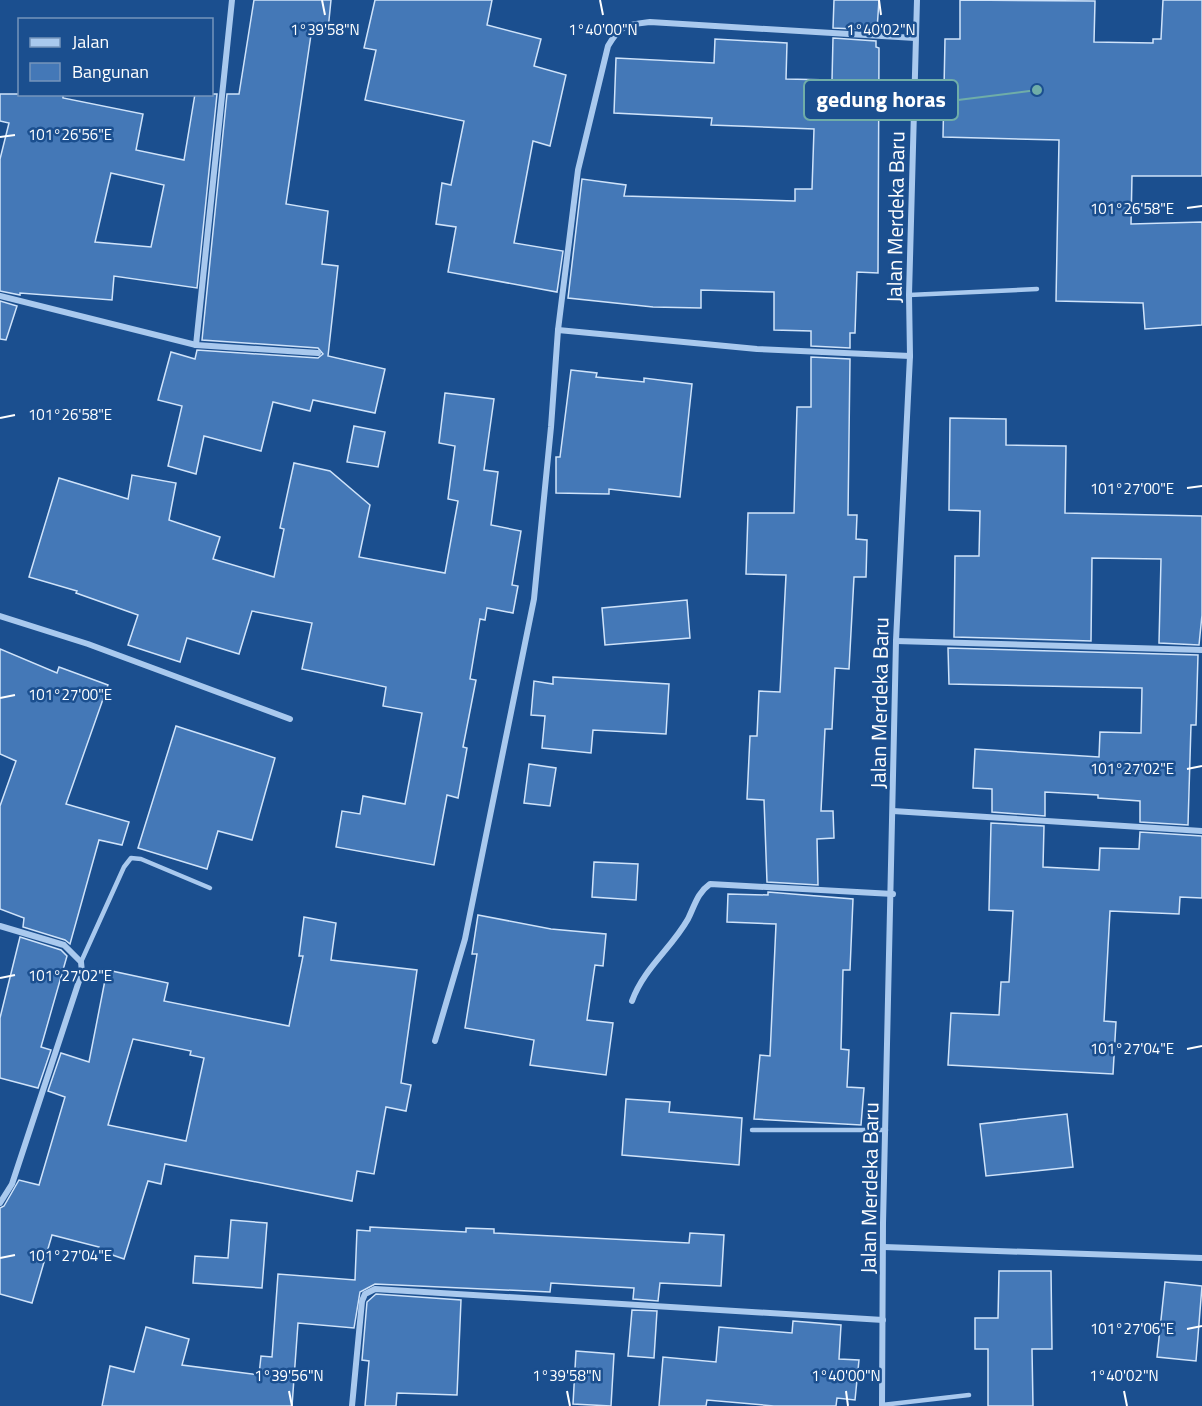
<svg xmlns="http://www.w3.org/2000/svg" width="1202" height="1406" font-family="'Titillium Web',sans-serif">
  <rect width="100%" height="100%" fill="#1b4f8f"/>
  <g fill="#4478b7" stroke="#cfe3fa" stroke-width="1.5" fill-rule="evenodd">
    <polygon points="254,0 331,0 328,30 312,28 286,204 328,211 322,264 338,266 328,356 385,369 375,413 313,400 310,411 273,402 261,451 204,436 196,474 168,466 182,406 158,400 171,352 195,359 197,350 318,358 323,354 318,348 202,340 227,94 239,94"/>
    <polygon points="375,0 492,0 487,25 541,39 534,66 566,75 550,146 533,141 514,243 563,251 557,292 448,272 456,227 436,224 442,183 451,185 464,121 365,100 376,50 364,48"/>
    <polygon points="834,0 879,0 877,30 833,28"/>
    <polygon points="960,0 1095,1 1094,42 1153,43 1153,39 1161,39 1163,0 1202,0 1202,176 1132,176 1131,224 1202,222 1202,325 1145,329 1143,303 1056,301 1059,140 943,137 945,39 960,39"/>
    <polygon points="833,38 876,41 876,47 879,48 878,273 857,272 855,333 850,333 850,348 811,346 811,331 774,330 774,292 701,290 701,308 653,307 568,298 582,179 626,185 624,196 795,201 795,189 812,189 814,129 711,125 712,118 614,113 616,58 714,63 715,39 787,43 786,79 832,80"/>
    <path d="M0 94H63V98L143 114 136 150 184 160 195 94H217L197 288 114 276 112 300 20 293V295L0 291V159L9 123 0 121ZM111 173 164 185 151 247 95 242Z"/>
    <polygon points="0,301 17,306 6,340 0,339"/>
    <polygon points="811,357 850,359 848,515 857,515 856,539 867,540 866,577 854,577 849,669 835,668 832,729 825,729 821,811 833,811 834,838 817,839 818,885 767,882 764,800 747,799 750,736 757,736 759,691 780,692 786,575 746,574 748,513 794,513 797,407 811,407"/>
    <polygon points="571,370 597,373 596,377 644,382 644,378 692,384 680,497 609,489 609,494 556,493 556,457 560,457"/>
    <polygon points="445,393 494,399 484,470 498,472 491,525 521,531 512,585 518,586 513,613 487,608 485,620 480,619 470,679 476,680 463,747 467,748 458,798 447,795 434,865 336,847 342,811 360,814 363,796 405,804 422,713 383,706 386,687 302,669 312,623 252,611 239,654 187,638 180,662 128,645 138,615 76,593 77,591 29,577 59,478 128,499 132,475 176,483 169,520 220,537 213,559 274,577 284,529 280,528 294,463 330,471 370,505 359,557 445,573 458,501 448,499 455,446 439,443"/>
    <polygon points="950,418 1006,419 1006,445 1066,446 1065,513 1202,516 1202,615 1199,645 1159,643 1161,559 1092,558 1091,641 954,637 955,556 979,556 980,511 949,510"/>
    <polygon points="354,426 385,432 378,467 347,462"/>
    <polygon points="687,600 690,638 605,645 602,608"/>
    <polygon points="948,648 1198,655 1196,725 1191,725 1188,825 1140,822 1140,801 1098,798 1098,795 1045,792 1045,816 992,812 992,789 973,788 975,749 1099,757 1100,732 1141,733 1142,688 949,684"/>
    <polygon points="0,649 57,673 59,667 108,685 66,804 129,822 122,845 99,840 70,944 65,940 23,927 24,918 0,909 0,806 16,761 0,754"/>
    <polygon points="553,677 669,684 666,734 593,730 591,753 542,748 545,716 531,715 534,681 553,684"/>
    <polygon points="176,726 275,758 252,840 218,831 207,869 138,848"/>
    <polygon points="529,764 556,768 550,806 524,803"/>
    <polygon points="991,823 1044,826 1043,867 1099,870 1100,848 1139,849 1140,832 1202,836 1202,898 1180,897 1179,914 1110,911 1104,1021 1116,1022 1113,1074 948,1065 951,1013 999,1015 1001,982 1009,982 1013,911 989,910"/>
    <polygon points="594,862 638,864 636,900 592,897"/>
    <polygon points="768,892 853,899 850,970 843,970 841,1049 849,1050 847,1087 864,1088 861,1125 754,1119 760,1055 770,1056 776,924 727,922 728,894 768,895"/>
    <polygon points="478,915 551,929 606,934 603,966 595,965 587,1020 613,1023 606,1075 530,1065 534,1040 465,1028 477,954 472,954"/>
    <path d="M304 917 336 923 331 960 417 970 401 1083 411 1085 406 1111 386 1107 374 1174 357 1171 352 1201 165 1164 161 1184 148 1181 124 1259 98 1250 99 1247 52 1235 32 1303 0 1294V1208L4 1206 19 1180 39 1185 65 1097 48 1091 61 1053 89 1062 107 970 168 983 164 1001 289 1026 303 956H299ZM133 1039 191 1051 190 1055 204 1058 186 1141 108 1125Z"/>
    <polygon points="20,937 61,950 67,956 41,1047 51,1050 38,1088 0,1078 0,1018"/>
    <polygon points="626,1099 670,1102 669,1112 742,1118 739,1165 622,1155"/>
    <polygon points="1067,1114 1073,1167 986,1176 980,1124"/>
    <polygon points="231,1220 267,1223 262,1288 193,1283 195,1256 228,1258"/>
    <polygon points="370,1227 466,1232 466,1228 494,1229 494,1233 689,1243 690,1233 724,1235 721,1286 660,1283 658,1301 633,1299 634,1288 599,1286 551,1283 550,1292 375,1284 360,1292 354,1328 298,1323 292,1406 102,1406 110,1366 134,1372 146,1327 189,1339 182,1365 259,1375 261,1356 272,1357 278,1274 355,1280 357,1230 370,1231"/>
    <polygon points="999,1271 1051,1271 1052,1349 1032,1349 1033,1406 988,1406 988,1349 975,1349 975,1318 998,1318"/>
    <polygon points="1165,1282 1202,1286 1196,1361 1157,1357"/>
    <polygon points="376,1294 461,1300 457,1395 397,1393 396,1406 365,1406 369,1361 362,1360 367,1302"/>
    <polygon points="632,1310 657,1311 654,1358 628,1356"/>
    <polygon points="793,1321 841,1325 839,1359 859,1360 855,1400 837,1398 836,1406 774,1406 707,1400 706,1406 659,1406 663,1357 716,1362 719,1327 792,1333"/>
    <polygon points="576,1351 614,1354 611,1406 573,1404"/>
  </g>
  <g fill="none" stroke-linecap="round" stroke-linejoin="round">
    <g stroke="#a9c9ee" stroke-width="4.5">
      <polyline points="909,295 1037,289"/>
      <polyline points="81,962 124,867 131,858 141,859 210,888"/>
      <polyline points="752,1130 886,1130"/>
      <polyline points="882,1405 969,1395"/>
    </g>
    <g stroke="#a9c9ee" stroke-width="6">
      <polyline points="0,296 196,345 318,353"/>
      <polyline points="558,330 757,349 910,356"/>
      <polyline points="196,345 232,0"/>
      <polyline points="0,616 88,644 290,719"/>
      <polyline points="896,641 1202,650"/>
      <polyline points="893,811 1202,831"/>
      <polyline points="0,926 64,945 81,962 82,972 12,1184 0,1203"/>
      <path d="M632 1001C644 968 671 949 688 919 695 905 697 893 710 884L893 894"/>
      <path d="M435 1041 465 939 534 599 551 427 558 330 578 170 608 46C620 25 625 25 650 22L915 38"/>
      <polyline points="884,1247 1202,1258"/>
      <polyline points="352,1406 362,1301 365,1294 375,1289 883,1320"/>
      <polyline points="882,1406 883,1223 896,641 910,356 909,295 917,0"/>
    </g>
  </g>
  <path fill="none" stroke="#fff" stroke-width="2" d="M322 0 325 15M600 0 603 15M879 0 881 15M0 137 15 135M1187 208 1202 206M0 418 15 415M1187 488 1202 486M0 698 15 695M1187 769 1202 766M0 978 15 975M1187 1049 1202 1046M0 1258 15 1255M1187 1329 1202 1326M289 1391 292 1406M567 1391 570 1406M846 1391 848 1406M1124 1391 1127 1406"/>
  <g text-anchor="middle" dominant-baseline="central" stroke-width="5" stroke-linejoin="round" paint-order="stroke">
    <g font-size="21" fill="#fff" stroke="#1b4f8f">
      <text transform="translate(895 217) rotate(-89)">Jalan Merdeka Baru</text>
      <text transform="translate(879 703) rotate(-89)">Jalan Merdeka Baru</text>
      <text transform="translate(869 1188) rotate(-89)">Jalan Merdeka Baru</text>
    </g>
  </g>
  <g font-size="15" text-anchor="middle" fill="#fff" stroke="#1b4f8f" stroke-width="5" stroke-linejoin="round" paint-order="stroke">
    <text x="325" y="35">1°39'58"N</text>
    <text x="603" y="35">1°40'00"N</text>
    <text x="881" y="35">1°40'02"N</text>
    <text x="70" y="140">101°26'56"E</text>
    <text x="1132" y="214">101°26'58"E</text>
    <text x="70" y="420">101°26'58"E</text>
    <text x="1132" y="494">101°27'00"E</text>
    <text x="70" y="700">101°27'00"E</text>
    <text x="1132" y="774">101°27'02"E</text>
    <text x="70" y="981">101°27'02"E</text>
    <text x="1132" y="1054">101°27'04"E</text>
    <text x="70" y="1261">101°27'04"E</text>
    <text x="1132" y="1334">101°27'06"E</text>
    <text x="289" y="1381">1°39'56"N</text>
    <text x="567" y="1381">1°39'58"N</text>
    <text x="846" y="1381">1°40'00"N</text>
    <text x="1124" y="1381">1°40'02"N</text>
  </g>
  <path fill="none" stroke="#6fada8" stroke-width="2" d="M1037 90L958 100"/>
  <circle fill="#6fada8" stroke="#1b4f8f" stroke-width="2" cx="1037" cy="90" r="6"/>
  <rect fill="#1b4f8f" stroke="#6fada8" stroke-width="2" x="804" y="80" width="154" height="40" rx="6"/>
  <g font-size="22" text-anchor="middle" font-weight="bold" fill="#fff">
    <text x="881" y="107">gedung horas</text>
  </g>
  <rect x="18" y="18" width="195" height="78" fill="#1b4f8f" stroke="#7695bc" stroke-width="1.5"/>
  <rect x="30" y="38" width="30" height="9" fill="#a9c9ee" stroke="#7695bc" stroke-width="1.5"/>
  <text x="72" y="48" font-size="18" fill="#ffffff">Jalan</text>
  <rect x="30" y="63" width="30" height="18" fill="#4478b7" stroke="#7695bc" stroke-width="1.5"/>
  <text x="72" y="78" font-size="18" fill="#ffffff">Bangunan</text>
</svg>
